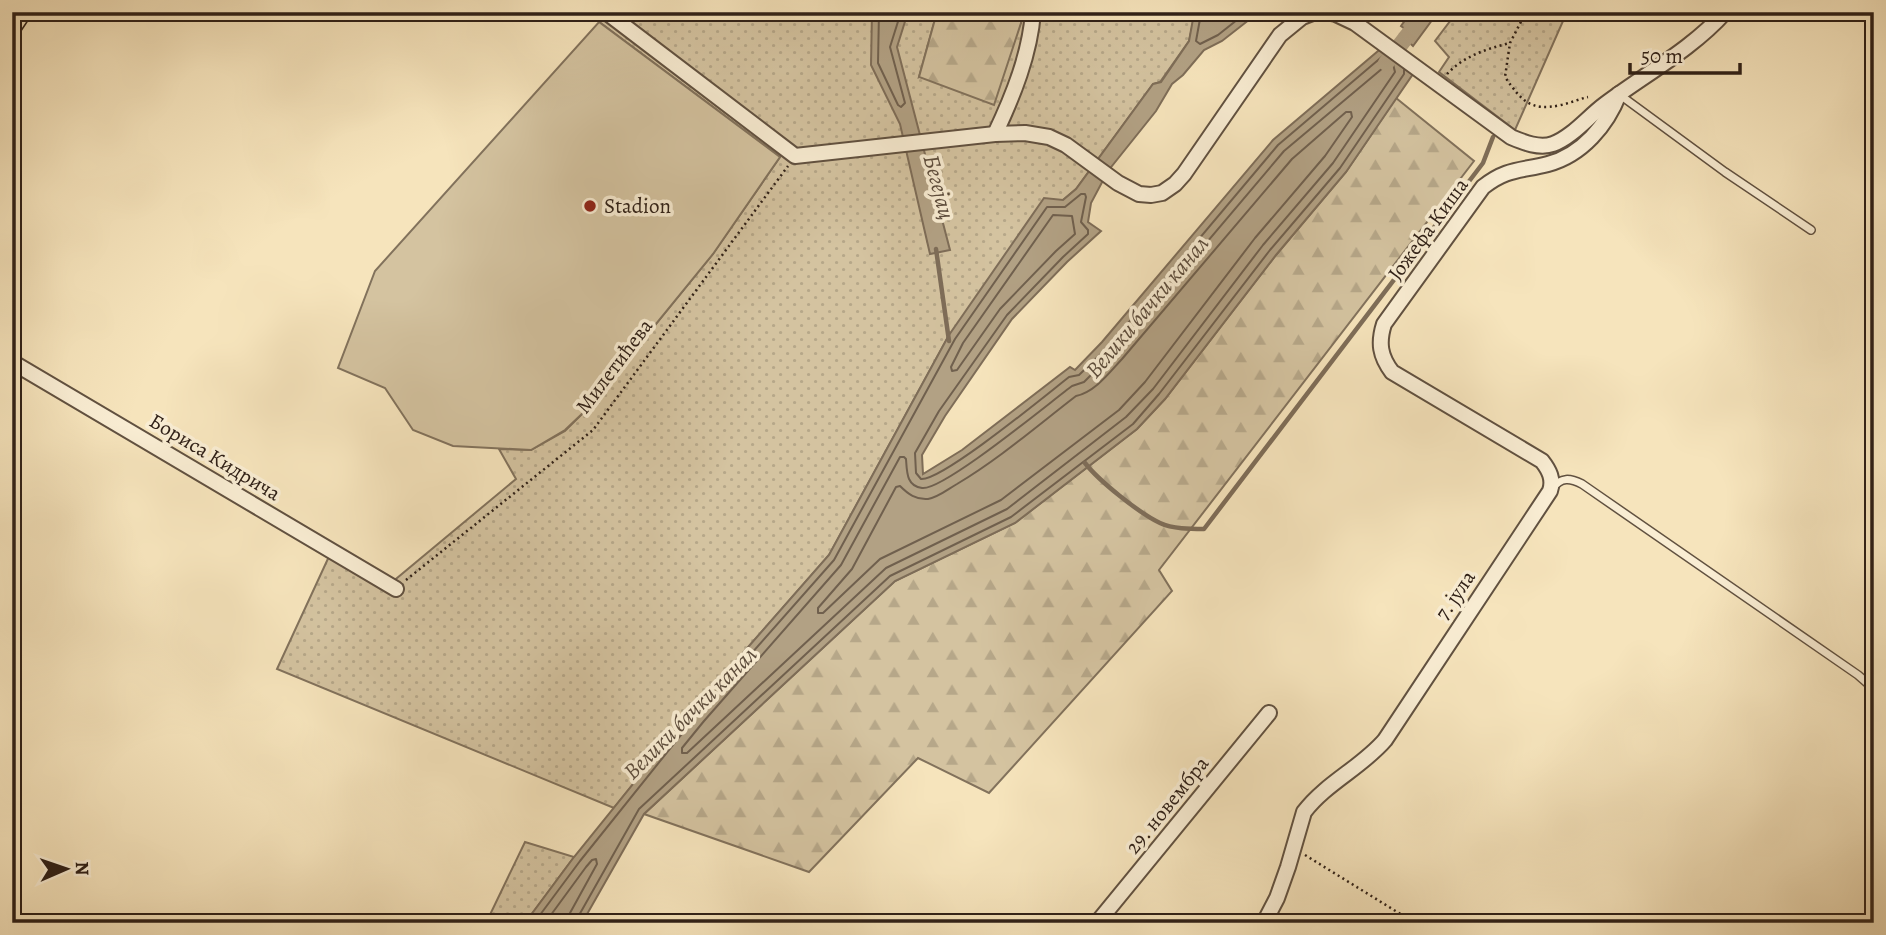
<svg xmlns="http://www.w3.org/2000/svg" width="1886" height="935" font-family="Alegreya,serif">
  <defs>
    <pattern id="green-dots" width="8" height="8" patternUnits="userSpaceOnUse" patternTransform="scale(1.75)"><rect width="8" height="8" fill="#d4c3a0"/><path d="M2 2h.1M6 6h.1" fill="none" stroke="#b6a789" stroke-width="1.8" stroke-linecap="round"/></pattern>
    <pattern id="forest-firs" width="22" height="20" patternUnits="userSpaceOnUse" patternTransform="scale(1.75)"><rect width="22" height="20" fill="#d4c3a0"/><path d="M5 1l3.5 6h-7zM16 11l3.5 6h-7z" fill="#b6a789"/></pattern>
  </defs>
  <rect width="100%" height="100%" fill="#f6e4bc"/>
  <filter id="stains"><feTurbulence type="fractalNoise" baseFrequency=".00286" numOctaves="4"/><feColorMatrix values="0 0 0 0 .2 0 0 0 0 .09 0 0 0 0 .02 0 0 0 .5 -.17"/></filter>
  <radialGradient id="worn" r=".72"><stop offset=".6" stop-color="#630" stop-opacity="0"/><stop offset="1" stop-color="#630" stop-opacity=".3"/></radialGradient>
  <g fill="url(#green-dots)" stroke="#82725c" stroke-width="2">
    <polygon points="586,12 937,12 919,77 1021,23 1022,12 1188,12 1187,15 1194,19 1189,41 1160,82 1153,84 1076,189 1063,200 949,335 829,555 692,711 614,808 277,669 332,550 391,583 516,479 499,449 531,450 565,431 585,411 713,254 780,157"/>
    <polygon points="1457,12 1567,12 1515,130 1439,72 1449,57 1435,41"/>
    <polygon points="525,842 574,857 525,923 486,923"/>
  </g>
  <g fill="url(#forest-firs)" stroke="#82725c" stroke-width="2">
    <polygon points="937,12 1022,12 1021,23 994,105 919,77"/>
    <polygon points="1396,98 1474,161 1159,570 1172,591 989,793 918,758 809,872 644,814 895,581 1015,523 1137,429 1165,399 1276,255 1346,172"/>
  </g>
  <polygon fill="#d4c3a0" stroke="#82725c" stroke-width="2" points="599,22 780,157 713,254 585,411 565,430 531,450 453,446 413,430 385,388 338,368 375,271"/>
  <g fill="#b2a184" stroke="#7e6d58" stroke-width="2">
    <polygon points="872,12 908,12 897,47 950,250 930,254 900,124 871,65"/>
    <polygon points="1188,12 1259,12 1222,41 1204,50 1183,75 1172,84 1156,111 1108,171 1091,203 1088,222 1101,231 1067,262 1012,319 945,416 922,455 923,474 962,450 1070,367 1075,370 1102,342 1273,140 1378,51 1389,39 1407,54 1413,74 1346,172 1276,255 1165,399 1137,429 1015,523 895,581 644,814 582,923 525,923 574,857 692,711 829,555 949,335 1044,198 1063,200 1076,189 1153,84 1161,82 1189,41 1193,19 1187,15"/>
    <polygon points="1411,12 1438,12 1413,46 1400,34 1405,29 1401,26"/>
  </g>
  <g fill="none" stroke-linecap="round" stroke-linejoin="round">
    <g stroke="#70604e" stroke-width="2">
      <polyline points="879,12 878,63 898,105 901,107 905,103 890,47 901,12"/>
      <polyline points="1196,12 1200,19 1196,41 1200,44 1218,35 1247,12"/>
      <path d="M1390 62 1393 64 1395 72 1333 163 1263 245 1153 389 1126 417 1007 509 886 568 687 753H682V748L704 721 841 565 900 457H904L906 459C907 471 906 486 922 488 943 491 1049 403 1072 386L1084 382 1114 352 1284 151Z"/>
      <path d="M1346 112H1351L1352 117 1325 156 1255 238 1145 382 1119 410 1001 500 880 559 823 613H818V608L852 569 896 487 900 486C908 494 916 500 928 499 939 497 948 489 957 484 999 459 1037 426 1076 396 1095 392 1109 373 1122 359L1292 159Z"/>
      <polygon points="1053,215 1072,216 1075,234 1056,251 1000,309 957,370 952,371 951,367 963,343"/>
      <path d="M534 923 580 861 697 715 834 560 955 339 1047 207H1065L1081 194H1085L1086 197 1081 222 1088 230V234L1063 257 1007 315 939 411 915 453 916 473 921 479C942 481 1046 395 1069 377L1079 375 1108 347 1278 145 1384 55"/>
      <polyline points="545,923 586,867 592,860 596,859 597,864 570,913 568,923"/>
      <polyline points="577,923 578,917 639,809 890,576 1011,517 1133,424 1159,394 1270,250 1340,168 1404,74 1404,70"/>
    </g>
    <g stroke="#7e6d58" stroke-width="4.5">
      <polyline points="936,249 949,341"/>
      <path d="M1085 463C1099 481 1139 513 1160 523 1173 529 1190 529 1204 529L1483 163 1493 137"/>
    </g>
    <polyline stroke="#b2a184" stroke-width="16" points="1386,63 1426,12"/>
    <g stroke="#615140" stroke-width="10">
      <g id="service">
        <polyline points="1620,95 1725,172 1811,230"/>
        <path d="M1553 488C1561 477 1570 478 1582 484L1858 675 1874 689"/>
      </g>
    </g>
    <g stroke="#615140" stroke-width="18">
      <g id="minor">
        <polyline points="606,12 795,156 995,134 1025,133 1049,137 1066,145 1118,183 1139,194 1151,195 1162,193 1175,184 1184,174 1280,35 1302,17 1315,12"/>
        <path d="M1325 12 1336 14 1355 23 1511 137C1523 142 1539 149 1553 144 1572 137 1588 117 1604 105 1645 74 1691 50 1725 12"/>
        <path d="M995 134C1013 96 1030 54 1033 12"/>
        <polyline points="12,362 396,589"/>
        <polyline points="1097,923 1269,713"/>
        <path d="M1264 923 1277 898 1288 867 1304 812C1326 783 1362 767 1385 740L1550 491C1554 479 1549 470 1542 461L1392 372C1380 356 1378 343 1384 324L1483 187C1507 168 1521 171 1548 164 1582 155 1607 125 1619 94"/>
      </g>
    </g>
    <g stroke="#2f2017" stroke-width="24">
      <polyline id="primary" points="12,24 20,12"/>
    </g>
    <g stroke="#2f2017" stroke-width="2.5" stroke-dasharray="2 3.5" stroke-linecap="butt">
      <path d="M1526 12 1510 43 1505 77C1521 100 1530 112 1561 105 1570 103 1579 99 1588 97"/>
      <polyline points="12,50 17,42"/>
      <path d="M1447 74C1464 56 1486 49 1510 43"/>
      <polyline points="406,580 593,430 788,166"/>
      <polyline points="1305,855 1415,923"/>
    </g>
    <use href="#service" stroke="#f9edd3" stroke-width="7"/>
    <use href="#minor" stroke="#f9edd3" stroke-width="14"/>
    <use href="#primary" stroke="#f6e4bc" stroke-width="21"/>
  </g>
  <circle fill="#8f2418" stroke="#f9edd3" stroke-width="2.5" cx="590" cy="206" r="7"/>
  <g text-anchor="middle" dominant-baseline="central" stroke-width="7" stroke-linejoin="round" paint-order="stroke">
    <g font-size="21" fill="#2f2017" stroke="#f9edd3" text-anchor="start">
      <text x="604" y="206">Stadion</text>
    </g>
    <g font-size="21" fill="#2f2017" stroke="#f9edd3">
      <text transform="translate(1428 229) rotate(-54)">Јожефа Киша</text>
      <text transform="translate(614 366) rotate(-53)">Милетићева</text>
      <text transform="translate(215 457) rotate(31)">Бориса Кидрича</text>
      <text transform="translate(1455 595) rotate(-56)">7. јула</text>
      <text transform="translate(1167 805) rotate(-51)">29. новембра</text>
    </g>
    <g font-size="23" font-style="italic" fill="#5d4d3d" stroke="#f9edd3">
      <text transform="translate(939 187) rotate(75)">Бегејац</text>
      <text transform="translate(1147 307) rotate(-50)">Велики бачки канал</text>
      <text transform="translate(690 713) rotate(-45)">Велики бачки канал</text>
    </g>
  </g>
  <rect width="1886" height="935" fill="none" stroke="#f6e4bc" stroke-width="42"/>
  <rect x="14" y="14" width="1858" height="907" fill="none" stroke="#2f2017" stroke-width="3.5"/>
  <rect x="21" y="21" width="1844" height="893" fill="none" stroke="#2f2017" stroke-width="2"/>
  <g transform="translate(66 869) rotate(88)" stroke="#f9edd3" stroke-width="5" paint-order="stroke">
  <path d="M0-5L12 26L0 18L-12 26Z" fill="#2f2017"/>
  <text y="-10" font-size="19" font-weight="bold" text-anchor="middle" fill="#2f2017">N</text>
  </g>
  <path d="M1630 63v10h110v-10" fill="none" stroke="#2f2017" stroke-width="3.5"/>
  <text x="1641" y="63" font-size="21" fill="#2f2017" stroke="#f9edd3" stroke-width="5" paint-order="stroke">50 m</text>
  <rect width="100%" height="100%" filter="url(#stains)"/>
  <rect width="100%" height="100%" fill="url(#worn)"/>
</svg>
